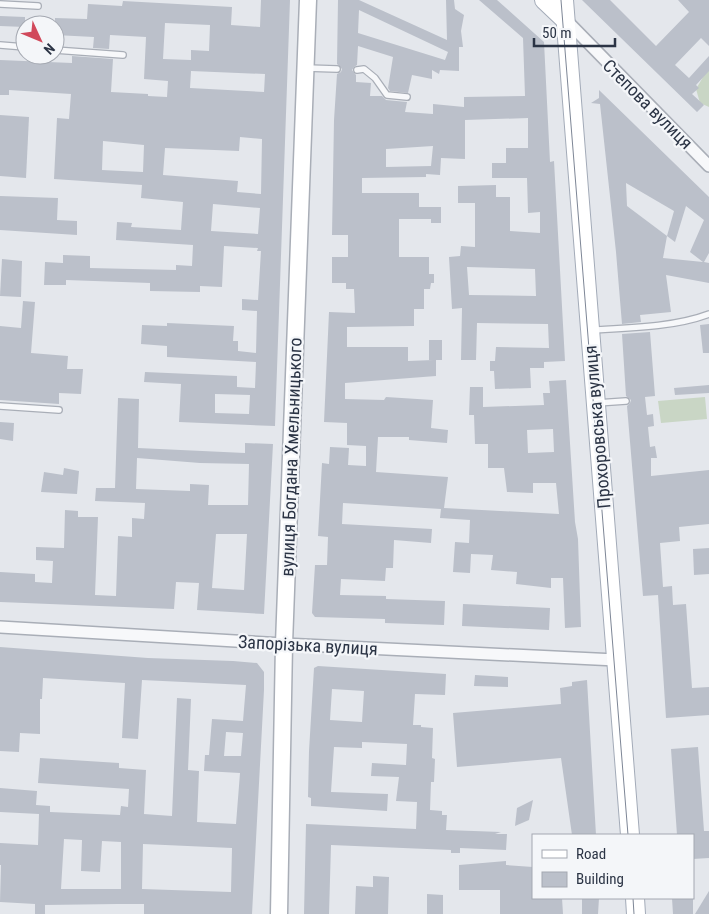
<svg xmlns="http://www.w3.org/2000/svg" width="709" height="914" font-family="'Roboto Condensed',sans-serif">
  <rect width="100%" height="100%" fill="#e4e7ec"/>
  <g fill="#c9d6c5">
    <polygon points="709,67 709,107 700,103 696,89"/>
    <polygon points="705,397 707,419 661,423 658,401"/>
  </g>
  <g fill="#bbc0ca" fill-rule="evenodd">
    <path d="M261 0H290L275 426 179 422 181 384 144 382 145 372 237 376V387L255 388 256 362 167 357V346L141 344 142 325 167 326V323L234 326 233 341H238V351L256 353 257 311 242 310V299L258 300 261 251H257L258 248 224 246 222 287 200 286V292L150 291V283L66 280V285H44L45 262 63 263V255L90 256V268L176 270V265L192 266 193 245 116 240 117 222 132 223 131 227 181 230 183 202 141 198 142 185 54 179 57 118 69 119 71 94 9 90V95H0V60L72 63V56L113 59 111 92 148 94V96L167 97 168 81 144 79 146 37 110 35 109 49 93 48 94 37 55 35V18L87 19 88 4 122 6 123 1 232 7 231 25 260 27ZM165 23 210 25 209 51 191 50V60L163 59ZM191 71 265 74 264 92 190 88ZM240 137 262 139 261 194 237 192 238 181 163 175 165 148 239 151ZM103 141 144 145 143 172 102 170ZM213 204 260 208 258 234 211 231ZM215 394 250 395 249 414 215 413Z"/>
    <path d="M338 0H359L447 40 446 0H454L455 9 464 15 461 31 463 47H459V71L440 70 439 74 432 70V79L412 75 408 93 390 91 388 88 393 57 358 46 357 65 354 67 352 70 356 75V82L371 83 370 96H382L386 100 407 102 405 112 433 114V104L464 107V97L525 96 523 38 479 0H497L544 42 550 162 554 161 565 361 544 362V368H530L531 388 495 389 494 371H490V361H495L496 347 549 348 548 324 477 323 476 360H461L462 308 452 309 449 257 460 256 461 246 475 247V203H458V186L496 185V197H510V231L540 233V212L528 213 527 178H492V163H506V148H528V118L465 120V159L441 158 440 175 426 174V177L362 178V193H419V207H441V223H431V219H399V257H429V274H434V283H431L430 289H424V309H414V326L347 327V347H408V361L433 360H429V340H442V360H436V376L345 383V399L384 400 386 397 433 400 431 428 448 430 447 443 409 440V437H378L376 472 448 477 444 508 559 514 556 483H533V493L507 492 504 468H488V444H475L474 415H469L470 387H483V407L544 405 543 393H550L549 381 566 380 575 522 578 539 581 627 565 628 563 578H551V588L516 584 517 572 491 570 493 555 471 554 470 573 453 572 455 542 469 543 470 520 440 518 441 509 343 503 342 524 432 529 431 543 394 540 393 568H386L385 581 341 579 340 595 386 596V599L445 601 444 625 385 623V619L315 617 312 613 315 565H327L328 537 318 536 322 463 329 464 330 447 349 448 348 465 366 466V446L347 445V423L324 422 329 312 355 313 354 289H346V283H332V257H348V235H332L334 120 337 74 341 72 342 69 337 64ZM359 10 448 52 445 60 358 33ZM433 146 431 166 386 167V149ZM467 267 535 269 536 296 469 295ZM553 429 554 452 528 453 527 430Z"/>
    <polygon points="582,0 610,0 656,46 689,12 678,0 709,0 709,46 701,38 675,65 689,78 709,56 709,71 696,85 699,88 692,94 704,105 697,112"/>
    <polygon points="0,16 25,17 25,27 0,26"/>
    <path d="M599 90 709 197V253L704 262 709 263V283L666 275 671 312 640 315 641 322 622 324 616 252 600 104 591 103 599 98ZM626 183 674 211 667 236 627 206ZM686 206 704 220 690 252 703 262 663 258 667 236 675 242Z"/>
    <polygon points="0,115 29,117 26,178 0,176"/>
    <polygon points="0,196 58,198 57,220 77,221 77,235 0,230"/>
    <polygon points="2,259 22,261 21,297 0,296"/>
    <polygon points="23,301 35,302 31,353 68,356 67,369 83,369 81,394 59,393 59,404 0,400 0,326 21,328"/>
    <polygon points="709,324 709,353 703,353 700,325"/>
    <polygon points="650,332 655,396 645,397 647,415 653,414 654,426 648,427 650,447 655,446 657,458 651,458 651,476 709,470 709,524 679,527 680,541 660,543 663,587 672,586 673,605 686,604 692,688 709,687 709,715 666,718 658,595 643,596 627,406 630,403 631,400 626,396 622,334"/>
    <polygon points="709,385 709,393 675,395 674,388"/>
    <path d="M118 398 139 399 138 448 245 453V443L273 444 264 614 197 610 199 583 176 582 174 609 0 602V572L35 574V582L52 583 53 561 36 560V547L64 548 65 510 78 511V517H98L95 595 116 596 118 536 132 537V518L144 519 145 503 95 501 96 488H115ZM137 458 200 463 249 464 248 505H208L209 485 190 484V491L136 489ZM216 534H247L244 590 212 588Z"/>
    <polygon points="0,422 14,423 13,441 0,439"/>
    <polygon points="64,468 79,471 77,494 41,492 44,472 63,475"/>
    <polygon points="709,548 709,574 694,575 693,549"/>
    <polygon points="463,604 550,608 549,630 462,626"/>
    <path d="M0 647 148 658 233 661 257 663 264 672V690L252 914H144V904H117L45 905V914H35V904L0 902 1 865H0V843L38 845 39 814 0 812V788L37 791 36 805 50 806V812L120 815 121 806 128 807 129 789 38 783 40 758 119 763V768L146 770 144 814 172 816 177 698 191 699 188 770 199 771 197 822 236 824 240 773 204 771 205 755H209L212 719 243 721 246 685 142 680 138 739 122 738 125 683 43 678 42 699H40V734L20 733 19 752 0 751ZM226 732 243 733 241 756H224ZM64 839 82 840 81 871 100 872 102 841 121 842V889H61ZM143 844 232 848 231 892 142 889Z"/>
    <path d="M318 666 446 674 445 695 415 694 413 725H421V727L433 728 432 758 435 759 434 782H431L430 810 442 811V815H447L446 830 501 832 495 834H507L506 850 460 848V853H451V850L331 845 329 914H304L306 824 416 829 417 802 396 801 399 777 371 776 372 763 406 765 407 744 362 742V748L334 747 331 792 388 794 387 811 311 806V798L308 797 309 751 314 668ZM332 689 364 691 362 722 330 720Z"/>
    <polygon points="475,675 508,677 508,687 474,686"/>
    <polygon points="587,680 596,835 572,835 561,758 457,767 453,713 561,704 560,688 572,686 572,682"/>
    <polygon points="698,747 704,831 709,831 709,858 693,859 693,835 677,835 671,749"/>
    <polygon points="533,800 529,820 515,826 517,808"/>
    <polygon points="506,861 506,865 533,867 533,898 562,898 563,914 500,914 500,890 459,890 459,865"/>
    <polygon points="373,876 389,877 388,914 355,914 356,886 373,887"/>
    <polygon points="709,891 709,914 695,914"/>
    <polygon points="427,894 443,895 443,914 427,914"/>
    <polygon points="582,898 599,898 598,914 582,914"/>
    <polygon points="672,898 693,898 693,914 673,914"/>
  </g>
  <g fill="none" stroke-linecap="round" stroke-linejoin="round">
    <g stroke="#a9aeb7" stroke-width="8">
      <g id="service">
        <polyline points="0,4 38,6"/>
        <polyline points="0,45 25,47"/>
        <polyline points="55,50 123,55"/>
        <polyline points="306,68 337,69"/>
        <polyline points="357,70 364,69 375,78 387,95 407,97"/>
        <path d="M593 330C629 328 675 327 709 314"/>
        <polyline points="597,403 626,401"/>
        <polyline points="0,406 59,410"/>
      </g>
    </g>
    <g stroke="#a9aeb7" stroke-width="14">
      <g id="minor">
        <polyline points="565,19 709,166"/>
        <polyline points="0,627 284,644 616,660"/>
      </g>
    </g>
    <g stroke="#a9aeb7" stroke-width="19">
      <polyline id="secondary" points="279,914 284,644 308,0"/>
    </g>
    <g stroke="#a3abb8" stroke-width="20">
      <g id="primary">
        <polyline points="544,0 564,19"/>
        <polyline points="564,0 630,835"/>
        <polyline points="635,898 636,914"/>
      </g>
    </g>
    <use href="#service" stroke="#f7f8fa" stroke-width="5.5"/>
    <use href="#minor" stroke="#f7f8fa" stroke-width="11"/>
    <use href="#secondary" stroke="#fff" stroke-width="16"/>
    <use href="#primary" stroke="#fff" stroke-width="18"/>
    <g stroke="#7d8696" stroke-width="1">
      <polyline points="561,0 628,835"/>
      <polyline points="633,898 634,914"/>
    </g>
  </g>
  <g text-anchor="middle" dominant-baseline="central" stroke-width="4.5" stroke-linejoin="round" paint-order="stroke">
    <g font-size="18" fill="#2b3445" stroke="#f4f6f9">
      <text transform="translate(648 104) rotate(45)">Степова вулиця</text>
      <text transform="translate(597 427) rotate(-95)">Прохоровська вулиця</text>
      <text transform="translate(291 457) rotate(-88)">вулиця Богдана Хмельницького</text>
      <text transform="translate(308 645) rotate(3)">Запорізька вулиця</text>
    </g>
  </g>
  <rect x="532" y="834" width="162" height="65" fill="#f4f6f9" stroke="#a4a8b1"/>
  <rect x="542" y="850" width="25" height="8" fill="#ffffff" stroke="#a4a8b1"/>
  <text x="576" y="859" font-size="15" fill="#2b3445">Road</text>
  <rect x="542" y="872" width="25" height="15" fill="#bbc0ca" stroke="#a4a8b1"/>
  <text x="576" y="884" font-size="15" fill="#2b3445">Building</text>
  <g transform="translate(40 40) rotate(134)"><circle r="24" fill="#f4f6f9" stroke="#a4a8b1"/>
  <path d="M0-4L9 19L0 12L-9 19Z" fill="#d1495b"/>
  <text y="-8" font-size="14" font-weight="bold" text-anchor="middle" fill="#2b3445">N</text>
  </g>
  <path d="M534 38v8h81v-8" fill="none" stroke="#2b3445" stroke-width="2.5"/>
  <text x="542" y="38" font-size="15" fill="#2b3445" stroke="#f4f6f9" stroke-width="4" paint-order="stroke">50 m</text>
</svg>
